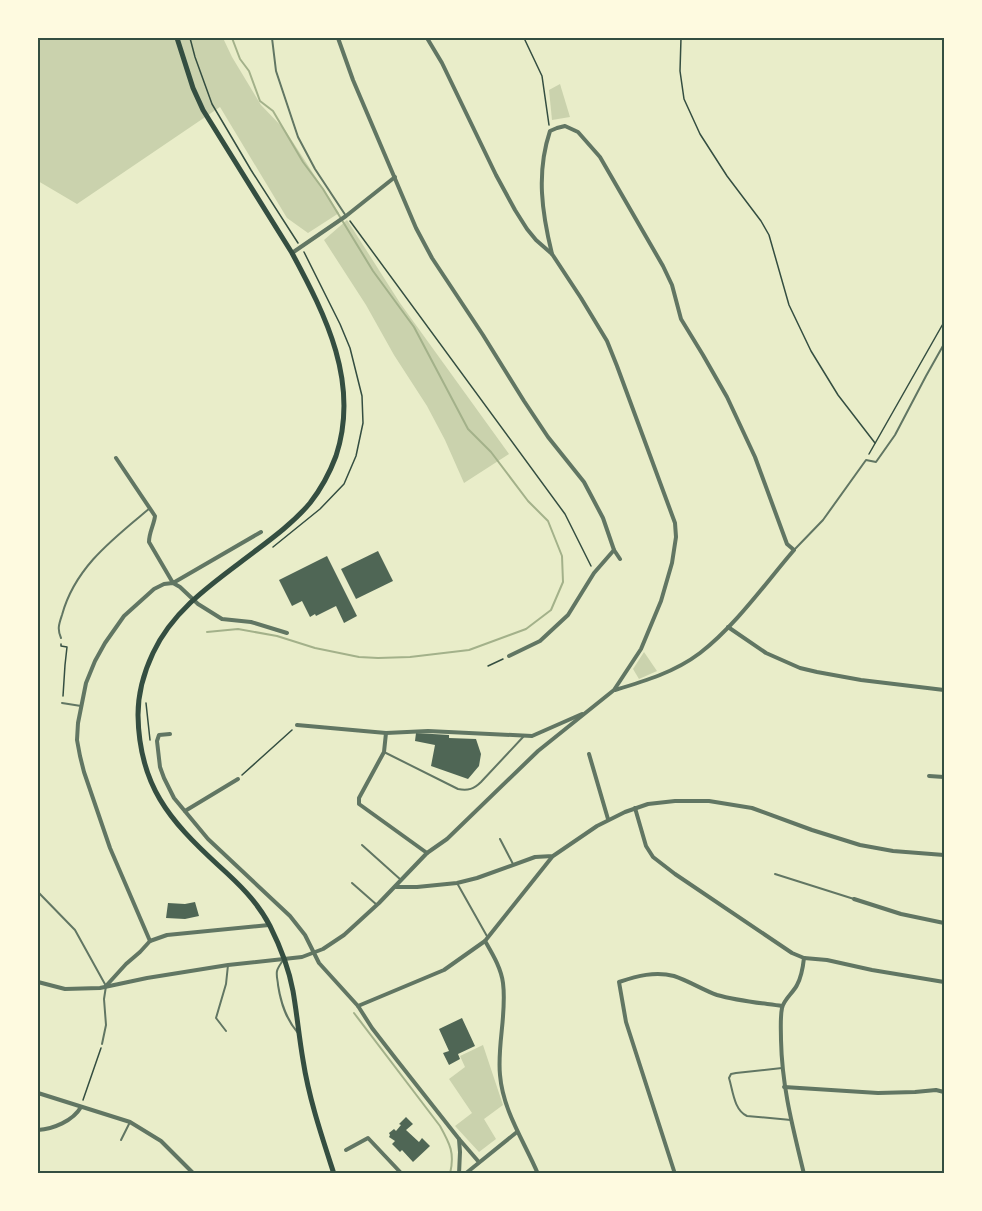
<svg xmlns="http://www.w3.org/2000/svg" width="982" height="1211" font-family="'IBM Plex Sans',sans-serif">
  <rect width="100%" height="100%" fill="#e9edc9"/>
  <g fill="#cad2ad">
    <polygon points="38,38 223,38 232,57 261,105 285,130 339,213 308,233 287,218 220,107 77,204 38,181"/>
    <polygon points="560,84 570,117 552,120 549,90"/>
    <polygon points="347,220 400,303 509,454 464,483 445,440 427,406 394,355 366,305 324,240"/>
    <polygon points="644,652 657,671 639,679 633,669"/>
    <polygon points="483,1045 503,1105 484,1119 496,1139 479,1152 455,1126 472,1113 449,1079 465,1067 460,1056"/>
  </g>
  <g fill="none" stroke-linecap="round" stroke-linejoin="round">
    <g stroke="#a3b18a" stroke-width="2">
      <polyline points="207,632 238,629 277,636 315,648 359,657 378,658 410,657 469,650 526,629 551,610 563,582 562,556 548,521 528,501 491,452 468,429 414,327 373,271 323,189 303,162 273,111 260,101 249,71 240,59 232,38"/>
      <path d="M354 1013 440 1126C450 1144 455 1153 450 1174"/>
    </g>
  </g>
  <g fill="#4f6655">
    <polygon points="378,551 393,581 356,599 341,569"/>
    <polygon points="327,556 357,616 344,623 336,606 316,616 315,614 310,617 302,601 292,606 279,580"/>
    <polygon points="416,733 449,735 449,738 476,739 481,754 479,766 468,779 431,766 435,745 415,741"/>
    <polygon points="195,902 199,916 185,919 166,918 168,903 185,904"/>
    <polygon points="462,1018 475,1046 458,1054 460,1059 449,1065 443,1053 449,1051 439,1029"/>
    <polygon points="406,1117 413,1124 406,1130 419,1142 422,1138 430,1146 413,1162 402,1150 400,1152 392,1144 395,1141 389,1137 390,1135 389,1133 394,1129 396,1131 401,1125 399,1124"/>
  </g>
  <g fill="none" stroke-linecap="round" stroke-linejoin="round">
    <g stroke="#344e41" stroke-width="1.5">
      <polyline points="190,38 195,57 212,104 251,170 298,243"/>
      <polyline points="524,38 542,76 549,125"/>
      <polyline points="681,38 680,71 684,99 700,134 727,176 761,221 769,235 789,305 811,351 838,395 875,443"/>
      <polyline points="350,221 565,514 591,566"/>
      <polyline points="869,454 944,322"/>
      <polyline points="273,547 320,509 344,484 356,456 363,423 362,396 350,348 340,324 304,252"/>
      <polyline points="61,644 61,646 67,647 65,665 63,696"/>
      <polyline points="488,666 503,659"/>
      <polyline points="146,703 150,740"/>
      <polyline points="242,775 292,730"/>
      <polyline points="83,1100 101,1048"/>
    </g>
    <g stroke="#617663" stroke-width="2">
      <polyline points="272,38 276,71 298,137 315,169 346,216"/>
      <polyline points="795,549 823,520 866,460 876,462 895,435 926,376 944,344"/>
      <path d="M61 638C57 629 59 624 62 615 75 567 113 539 150 508"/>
      <polyline points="62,703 81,706"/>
      <path d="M384 752 458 789C468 791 474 789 481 782L524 736"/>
      <polyline points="500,839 513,864"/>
      <polyline points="362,845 401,880"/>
      <polyline points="775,874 854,899"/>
      <polyline points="352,883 377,905"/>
      <polyline points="457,883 488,938"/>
      <polyline points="38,892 75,930 106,986 104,999 106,1025 102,1044"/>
      <path d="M284 959C281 963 278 967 277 971 276 976 278 981 278 985 281 1004 286 1019 298 1033"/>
      <polyline points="226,1031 216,1018 226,984 228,965"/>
      <path d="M782 1068 736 1073 731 1074 729 1078C733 1091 734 1110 747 1116L791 1120"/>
      <polyline points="121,1140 130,1122"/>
    </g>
    <g stroke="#617663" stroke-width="4">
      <polyline points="338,38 353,80 416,228 432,258 483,335 524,401 548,437 584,482 603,518 614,550 620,559"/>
      <polyline points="292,253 346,216 395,177"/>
      <path d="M552 254C542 213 536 173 550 131L557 128 565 126 578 132 600 157 663 266 672 285 681 319 703 355 727 397 755 457 787 544 794 550C764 585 736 625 700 653 675 672 645 681 615 690"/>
      <path d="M116 458 155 516C154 525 149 532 149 542L173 583 261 532"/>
      <polyline points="728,627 766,653 800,668 817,672 861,680 944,690"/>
      <polyline points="509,656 540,641 568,615 594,573 614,550"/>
      <polyline points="297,725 386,733 428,731 532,736 582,714"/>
      <polyline points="386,733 384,752 359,798 359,804 427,853"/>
      <polyline points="170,734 159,735 157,741 160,767 164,778 174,798 208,839 290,916 305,935 319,963 358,1006 372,1028 396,1059 459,1139 460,1152 459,1174"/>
      <polyline points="589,754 608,819"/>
      <polyline points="929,776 944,777"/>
      <polyline points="635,808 646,846 653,857 675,874 792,953 804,958 827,960 872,970 944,982"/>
      <polyline points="185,811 238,779"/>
      <polyline points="396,887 417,887 457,883 477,878 535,857 553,856 597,826 625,812 648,804 675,801 709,801 752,808 812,830 860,845 893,851 944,855"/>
      <polyline points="854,899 901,914 944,923"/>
      <polyline points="150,941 110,848 84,772 80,756 77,740 78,723 86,683 95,661 105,643 124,616 154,589 164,584 173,583 180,587 198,604 222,619 251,622 287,633"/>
      <path d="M485 941C493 955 501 968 503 983 507 1014 497 1045 500 1075 503 1111 524 1141 538 1174"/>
      <path d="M804 958C803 967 802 976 797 985 793 993 784 999 782 1008 780 1018 781 1030 781 1040 782 1088 793 1128 804 1174"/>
      <polyline points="38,982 65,989 100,988 147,978 228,965 302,957 323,949 344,935 379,903 427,853 447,839 538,751 614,690 641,649 661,601 672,563 676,537 675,523 617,366 607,341 581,298 552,254 536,240 527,229 515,210 496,175 442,63 427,38"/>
      <polyline points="106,986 126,964 140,952 150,941 167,935 269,925"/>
      <polyline points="358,1006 444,970 485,941 552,857"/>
      <polyline points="784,1087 878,1093 915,1092 936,1090 944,1092"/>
      <polyline points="38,1093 130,1122 161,1141 194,1174"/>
      <path d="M38 1130C53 1129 73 1121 81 1107"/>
      <polyline points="459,1139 478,1161"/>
      <polyline points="346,1150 368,1138 402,1174"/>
      <polyline points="465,1174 517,1132"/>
      <path d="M675 1174 626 1022 619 982C637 976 655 971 674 976 689 981 703 990 717 995 738 1001 761 1003 782 1006"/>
    </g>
    <path stroke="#344e41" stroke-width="5" d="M177 38 193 88 203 110 292 253C326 316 360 383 336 456 330 472 321 489 310 503 294 522 274 537 254 552 216 581 174 608 153 653 144 672 138 693 138 715 139 785 169 820 218 865 238 883 257 901 270 926 280 946 289 969 293 991 297 1014 299 1037 303 1060 309 1099 322 1137 334 1174"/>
  </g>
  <rect width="982" height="1211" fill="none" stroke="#fefae0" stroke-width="78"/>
  <rect x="39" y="39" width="904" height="1133" fill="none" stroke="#344e41" stroke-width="2"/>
</svg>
